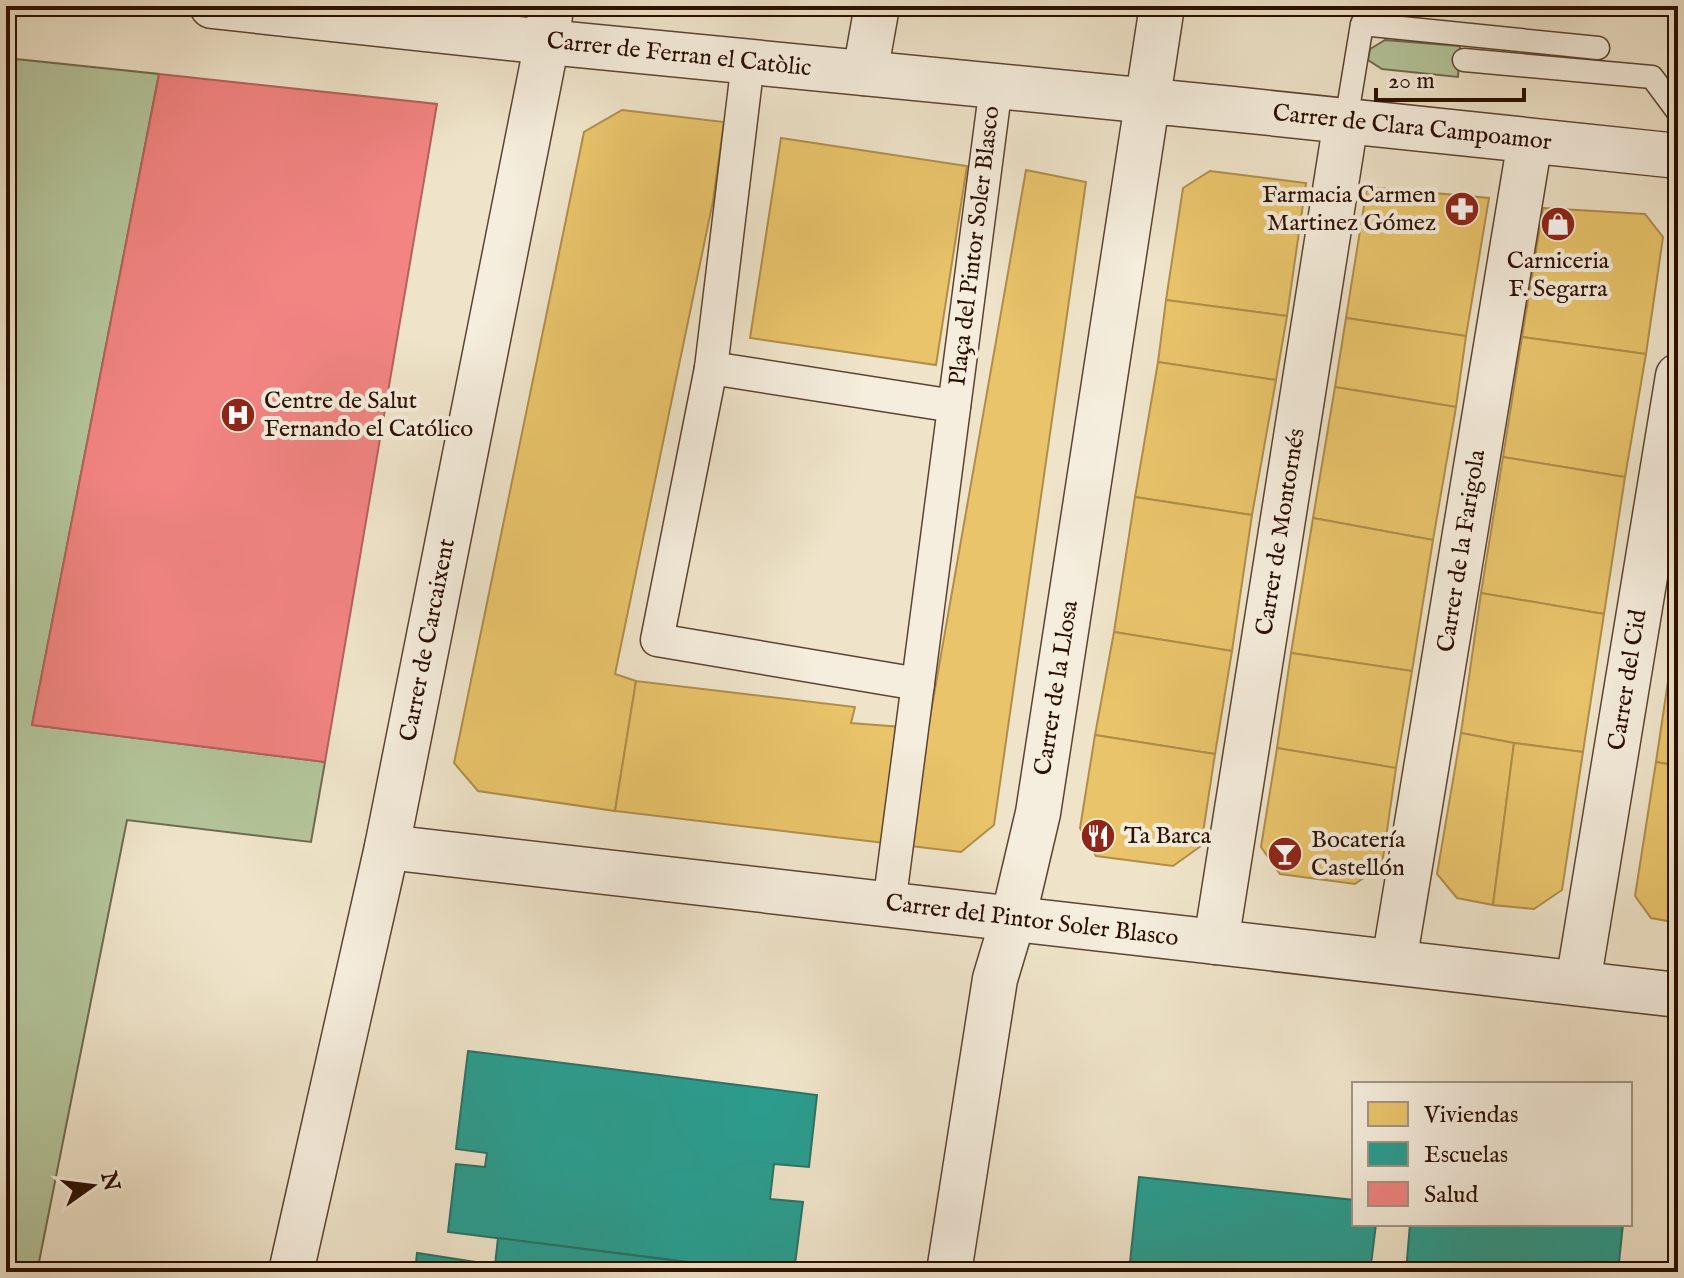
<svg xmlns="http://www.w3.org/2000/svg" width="1684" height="1278" font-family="'IM FELL English',serif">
  <rect width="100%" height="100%" fill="#efe4ca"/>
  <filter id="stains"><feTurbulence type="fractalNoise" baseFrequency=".0025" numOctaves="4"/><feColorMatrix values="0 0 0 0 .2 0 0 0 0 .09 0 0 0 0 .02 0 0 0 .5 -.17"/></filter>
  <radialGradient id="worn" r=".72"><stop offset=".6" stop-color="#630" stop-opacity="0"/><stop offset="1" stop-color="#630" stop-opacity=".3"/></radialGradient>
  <g fill="#b4c59b" stroke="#706a4e" stroke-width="2">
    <polygon points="1385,40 1460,46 1458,77 1382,69 1368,60 1370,49"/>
    <polygon points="6,58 159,74 32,725 325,762 311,842 127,820 37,1272 6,1272"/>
  </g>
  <g fill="#e9c46a" stroke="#b08e4a" stroke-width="2">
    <polygon points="622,110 724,122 713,201 615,674 636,681 615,811 478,791 454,763 584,132"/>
    <polygon points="781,138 967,166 936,365 750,338"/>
    <polygon points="1026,170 1086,182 994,825 961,852 615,811 636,681 855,707 851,723 928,729"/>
    <polygon points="1210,171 1306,183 1287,316 1166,300 1183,188"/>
    <polygon points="1367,187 1489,198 1466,336 1346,318"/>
    <polygon points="1543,208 1645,214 1663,237 1646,354 1522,337"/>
    <polygon points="1166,300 1287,316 1276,380 1158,362"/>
    <polygon points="1346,318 1466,336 1456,407 1335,387"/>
    <polygon points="1522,337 1646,354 1625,477 1503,457"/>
    <polygon points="1158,362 1276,380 1252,515 1135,497"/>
    <polygon points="1335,387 1456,407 1433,540 1313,518"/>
    <polygon points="1503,457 1625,477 1604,614 1481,593"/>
    <polygon points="1135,497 1252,515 1232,651 1114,632"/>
    <polygon points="1313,518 1433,540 1412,671 1291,653"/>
    <polygon points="1481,593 1604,614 1583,752 1514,743 1461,733"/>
    <polygon points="1677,621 1678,621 1678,766 1656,762"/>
    <polygon points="1114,632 1232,651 1215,754 1095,735"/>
    <polygon points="1291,653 1412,671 1396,768 1277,748"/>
    <polygon points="1461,733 1514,743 1493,905 1457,898 1437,874"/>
    <polygon points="1095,735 1215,754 1201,846 1173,866 1096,856 1080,828"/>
    <polygon points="1514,743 1583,752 1562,890 1534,909 1493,905"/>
    <polygon points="1277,748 1396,768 1382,865 1355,884 1280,874 1261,847"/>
    <polygon points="1656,762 1678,766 1678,923 1651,918 1635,896"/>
  </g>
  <g fill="#2a9d8f" stroke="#2a7264" stroke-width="2">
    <polygon points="468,1051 817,1095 809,1167 774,1164 770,1199 803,1202 794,1272 768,1272 448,1232 456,1164 485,1167 487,1153 456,1149"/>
    <polygon points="1139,1177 1354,1200 1354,1224 1376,1224 1370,1272 1129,1272"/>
    <polygon points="1410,1224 1623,1224 1618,1272 1406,1272"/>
    <polygon points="498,1238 725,1267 725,1272 415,1272 417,1253 495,1265"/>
  </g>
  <polygon fill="#f28482" stroke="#b6615b" stroke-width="2" points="159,74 437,104 325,762 32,725"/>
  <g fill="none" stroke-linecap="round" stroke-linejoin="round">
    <g stroke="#5c4432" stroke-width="25">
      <g id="service">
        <polyline points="1464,60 1652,77 1678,112"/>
        <polyline points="1346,121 1362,24 1598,48"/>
      </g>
    </g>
    <g stroke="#5c4432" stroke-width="35">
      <g id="pedestrian">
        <polyline points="711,368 748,62"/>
        <polyline points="918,684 657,640 711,368 954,406"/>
        <polyline points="889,905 996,86"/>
      </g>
    </g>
    <g stroke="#5c4432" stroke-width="47">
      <g id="minor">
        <polyline points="865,73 877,6"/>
        <polyline points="387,847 1678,995"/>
        <polyline points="1216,942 1346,121"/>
        <polyline points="1394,962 1530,141"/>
        <polyline points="1578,983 1678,376"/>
        <polyline points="291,1272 387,847 547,42 551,6"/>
        <polyline points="949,1272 995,979 1013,919 1038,813 1162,6"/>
      </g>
    </g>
    <g stroke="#5c4432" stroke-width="47">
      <polyline id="tertiary" points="212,6 547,42 1232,109 1678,156"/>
    </g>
    <use href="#service" stroke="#f5eddd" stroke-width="22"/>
    <use href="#pedestrian" stroke="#f5eddd" stroke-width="32"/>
    <use href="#minor" stroke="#f5eddd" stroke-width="44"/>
    <use href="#tertiary" stroke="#f5eddd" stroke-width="44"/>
  </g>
  <defs>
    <g id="pharmacy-disc" transform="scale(1.8)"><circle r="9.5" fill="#8f2418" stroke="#f5eddd"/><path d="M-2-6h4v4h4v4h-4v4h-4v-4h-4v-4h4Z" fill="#fff"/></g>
    <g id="shop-disc" transform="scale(1.8)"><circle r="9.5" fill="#8f2418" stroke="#f5eddd"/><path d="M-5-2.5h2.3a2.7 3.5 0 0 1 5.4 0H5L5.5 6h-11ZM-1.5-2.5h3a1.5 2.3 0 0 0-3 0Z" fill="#fff"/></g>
    <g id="hospital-disc" transform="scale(1.8)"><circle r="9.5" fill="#8f2418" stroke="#f5eddd"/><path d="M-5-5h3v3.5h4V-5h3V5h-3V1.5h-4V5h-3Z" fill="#fff"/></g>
    <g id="restaurant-disc" transform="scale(1.8)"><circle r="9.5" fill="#8f2418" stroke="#f5eddd"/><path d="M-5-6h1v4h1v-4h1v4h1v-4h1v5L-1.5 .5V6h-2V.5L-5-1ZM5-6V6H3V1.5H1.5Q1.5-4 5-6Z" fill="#fff"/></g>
    <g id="bar-disc" transform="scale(1.8)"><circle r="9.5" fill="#8f2418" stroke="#f5eddd"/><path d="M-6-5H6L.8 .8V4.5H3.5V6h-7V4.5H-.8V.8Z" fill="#fff"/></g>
  </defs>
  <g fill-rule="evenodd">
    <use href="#pharmacy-disc" x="1462" y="209"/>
    <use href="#shop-disc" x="1558" y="224"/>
    <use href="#hospital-disc" x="238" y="415"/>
    <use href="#restaurant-disc" x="1098" y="836"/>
    <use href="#bar-disc" x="1285" y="854"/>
  </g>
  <g text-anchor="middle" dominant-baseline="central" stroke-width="8" stroke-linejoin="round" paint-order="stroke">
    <g font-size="24" fill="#2b0f00" stroke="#f5eddd">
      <text transform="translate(679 55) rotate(6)">Carrer de Ferran el Catòlic</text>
      <text transform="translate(1412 128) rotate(6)">Carrer de Clara Campoamor</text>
      <text transform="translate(975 246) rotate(-83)">Plaça del Pintor Soler Blasco</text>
      <text transform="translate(1281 532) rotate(-81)">Carrer de Montornés</text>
      <text transform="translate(1462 551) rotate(-81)">Carrer de la Farigola</text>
      <text transform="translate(428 640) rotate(-79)">Carrer de Carcaixent</text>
      <text transform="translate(1628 680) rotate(-81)">Carrer del Cid</text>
      <text transform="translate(1057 688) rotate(-81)">Carrer de la Llosa</text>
      <text transform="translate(1032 921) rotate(7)">Carrer del Pintor Soler Blasco</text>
    </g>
    <g font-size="24" fill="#2b0f00" stroke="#f5eddd" text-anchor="start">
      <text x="1436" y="195" text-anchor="end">Farmacia Carmen<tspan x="1436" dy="28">Martinez Gómez</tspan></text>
      <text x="1558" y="261" text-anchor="middle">Carniceria<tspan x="1558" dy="28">F. Segarra</tspan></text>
      <text x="264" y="401">Centre de Salut<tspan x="264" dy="28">Fernando el Católico</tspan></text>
      <text x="1124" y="836">Ta Barca</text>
      <text x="1311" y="840">Bocatería<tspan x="1311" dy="28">Castellón</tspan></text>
    </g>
  </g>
  <rect width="1684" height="1278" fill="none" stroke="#efe4ca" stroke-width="32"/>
  <rect x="8" y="8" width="1668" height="1262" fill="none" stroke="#2b0f00" stroke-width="4"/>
  <rect x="16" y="16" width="1652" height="1246" fill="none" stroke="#2b0f00" stroke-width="2"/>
  <rect x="1352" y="1082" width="280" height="144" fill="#f5eddd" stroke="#a49485" stroke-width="2"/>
  <rect x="1368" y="1102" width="40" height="24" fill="#e9c46a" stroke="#a49485" stroke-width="2"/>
  <text x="1424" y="1122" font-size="24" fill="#2b0f00">Viviendas</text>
  <rect x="1368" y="1142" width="40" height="24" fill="#2a9d8f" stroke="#a49485" stroke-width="2"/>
  <text x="1424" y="1162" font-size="24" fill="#2b0f00">Escuelas</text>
  <rect x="1368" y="1182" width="40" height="24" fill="#f28482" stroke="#a49485" stroke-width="2"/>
  <text x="1424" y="1202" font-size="24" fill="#2b0f00">Salud</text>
  <g transform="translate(92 1186) rotate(76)" stroke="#f5eddd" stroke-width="6" paint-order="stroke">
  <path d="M0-6L14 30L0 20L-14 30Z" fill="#2b0f00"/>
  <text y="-12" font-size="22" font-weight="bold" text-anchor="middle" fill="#2b0f00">N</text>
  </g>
  <path d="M1376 88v12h148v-12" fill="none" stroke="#2b0f00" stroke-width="4"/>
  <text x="1388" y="88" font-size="24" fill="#2b0f00" stroke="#f5eddd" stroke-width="6" paint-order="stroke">20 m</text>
  <rect width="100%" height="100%" filter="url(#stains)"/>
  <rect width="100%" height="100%" fill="url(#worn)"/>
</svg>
